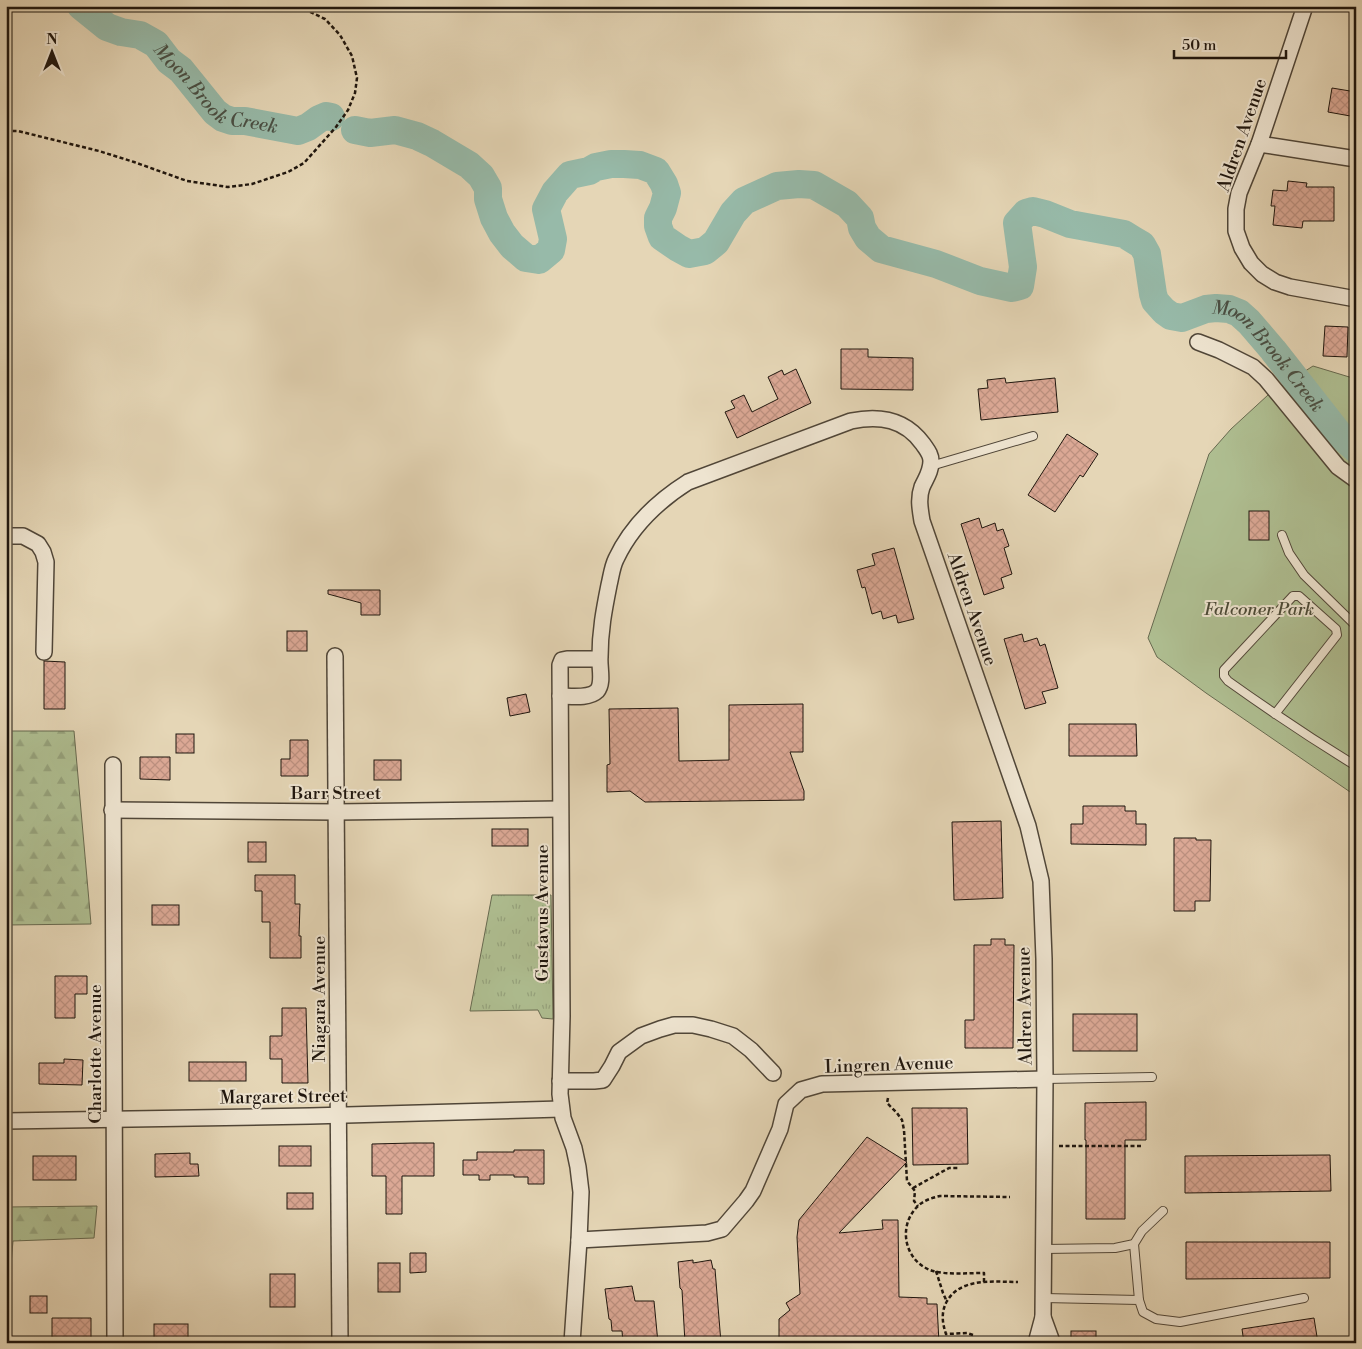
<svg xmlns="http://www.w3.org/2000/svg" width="1362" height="1349" font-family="'Libre Bodoni',serif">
  <defs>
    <pattern id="grass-tufts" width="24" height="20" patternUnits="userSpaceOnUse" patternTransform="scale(1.25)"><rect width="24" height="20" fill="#afbf92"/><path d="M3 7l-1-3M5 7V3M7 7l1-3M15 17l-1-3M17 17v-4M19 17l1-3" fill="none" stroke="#96a37d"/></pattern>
    <pattern id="forest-firs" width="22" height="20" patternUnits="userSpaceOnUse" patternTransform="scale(1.25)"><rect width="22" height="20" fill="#afbf92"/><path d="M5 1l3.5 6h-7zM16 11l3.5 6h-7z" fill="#96a37d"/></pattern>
    <pattern id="building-cross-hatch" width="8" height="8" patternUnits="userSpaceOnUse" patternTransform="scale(1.25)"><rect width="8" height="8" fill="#dba895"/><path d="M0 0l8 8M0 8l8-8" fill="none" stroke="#bc907f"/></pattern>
  </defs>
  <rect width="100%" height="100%" fill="#e5d6b6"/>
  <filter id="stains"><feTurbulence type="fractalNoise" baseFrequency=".004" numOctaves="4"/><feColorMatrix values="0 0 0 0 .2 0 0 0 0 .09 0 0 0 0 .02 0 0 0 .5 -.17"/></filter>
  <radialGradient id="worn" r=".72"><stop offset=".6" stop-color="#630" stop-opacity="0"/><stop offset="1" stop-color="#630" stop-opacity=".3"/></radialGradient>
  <polygon fill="url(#grass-tufts)" stroke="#676a50" points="492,895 551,895 553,1019 542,1018 538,1010 470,1011"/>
  <g fill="url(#forest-firs)" stroke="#676a50">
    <polygon points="6,731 74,731 91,924 6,925"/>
    <polygon points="97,1206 94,1238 13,1241 11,1264 6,1271 6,1207"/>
  </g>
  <polygon fill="#afbf92" stroke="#676a50" points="1313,366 1356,379 1356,796 1206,693 1157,657 1148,638 1209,454 1231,429 1268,395"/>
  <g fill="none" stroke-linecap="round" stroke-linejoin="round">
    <g stroke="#97baa9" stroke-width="28">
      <path id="s1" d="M81 6 107 27 121 32 140 35 156 44 169 61 181 70 215 112 223 118 232 121H245L298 131 308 127 319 119 326 116 331 117"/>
      <path id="s2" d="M355 130 370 133 395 130 417 136 432 143 469 165 481 176 488 188V199L494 218 502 233 512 246 526 258 539 260 551 250 553 239 546 209 555 192 570 175 589 171 596 167 611 164H624L640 165 656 171 664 184 667 193 663 208 658 218V226L662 237 678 248 689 254 705 251 716 242 733 213 744 201 777 186 799 184 814 185 847 204 860 218 862 228 868 238 881 249 936 264 980 281 1012 288 1020 286 1023 267 1017 223 1026 213 1033 211 1045 214 1070 224 1124 234 1132 239 1142 245 1147 254 1153 294 1155 301 1164 311 1171 316 1182 318 1206 309 1216 308 1229 309 1239 313 1249 322 1273 350 1338 433 1356 449"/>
    </g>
  </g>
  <g fill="url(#building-cross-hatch)" stroke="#1f160e">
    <polygon points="1332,88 1356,92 1356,117 1328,112"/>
    <polygon points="1288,181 1307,183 1306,187 1334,187 1334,221 1303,221 1302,228 1273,225 1275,206 1271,206 1273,190 1287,191"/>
    <polygon points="1325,326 1348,327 1347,357 1323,356"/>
    <polygon points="841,349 868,349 868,357 913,358 913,390 841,389"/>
    <polygon points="796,369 811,403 737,438 725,412 735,408 731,401 744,395 752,412 778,399 768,377 782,370 784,375"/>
    <polygon points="1005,378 1006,383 1055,378 1058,412 981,420 978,389 988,388 987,380"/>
    <polygon points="1067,434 1098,454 1083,477 1080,475 1055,512 1028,495"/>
    <rect x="1249" y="511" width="20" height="29"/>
    <polygon points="979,518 982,528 995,523 997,531 1003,529 1009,546 1004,548 1012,574 1001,578 1004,588 984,595 961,524"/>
    <polygon points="894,548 914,619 898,623 896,615 883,619 881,611 872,614 865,587 862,588 857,570 875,565 872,554"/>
    <polygon points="328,590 380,590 380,615 361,615 361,603 328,594"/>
    <rect x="287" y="631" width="20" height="20"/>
    <polygon points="1022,634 1024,642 1037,638 1040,646 1045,644 1058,688 1042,692 1046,703 1025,709 1004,639"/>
    <polygon points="44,661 65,662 65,709 44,709"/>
    <polygon points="526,694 530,712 510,716 507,698"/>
    <polygon points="803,704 803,752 790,752 804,791 804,800 645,802 630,791 607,792 607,765 610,764 609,709 678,708 679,761 729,760 729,705"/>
    <polygon points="1069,724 1136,724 1137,756 1069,756"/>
    <rect x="176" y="734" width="18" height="19"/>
    <polygon points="290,740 308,740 308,776 281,776 281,759 290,759"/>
    <polygon points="140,757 170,757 170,780 140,779"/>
    <rect x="374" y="760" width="27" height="20"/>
    <polygon points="1083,806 1125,806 1125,811 1136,811 1136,824 1146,824 1146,845 1071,844 1071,824 1083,824"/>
    <polygon points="1001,821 1003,898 954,900 952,822"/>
    <rect x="492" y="829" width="36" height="17"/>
    <polygon points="1174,838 1196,838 1196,840 1211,840 1210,901 1195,901 1195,911 1174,911"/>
    <rect x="248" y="842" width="18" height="20"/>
    <polygon points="255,875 295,875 295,904 300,904 299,936 301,936 301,958 270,958 270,922 262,922 262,891 255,891"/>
    <rect x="152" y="905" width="27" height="20"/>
    <polygon points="991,939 1005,939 1005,945 1014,945 1013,1048 965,1048 965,1020 974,1020 974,945 991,945"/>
    <polygon points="55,976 87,976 87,994 75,994 75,1018 55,1018"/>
    <polygon points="282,1008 306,1008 308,1083 282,1083 282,1059 270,1059 270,1036 282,1036"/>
    <rect x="1073" y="1014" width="64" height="37"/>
    <polygon points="64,1059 83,1060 82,1085 39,1084 39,1063 64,1063"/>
    <rect x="189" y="1062" width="57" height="19"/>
    <polygon points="1146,1102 1146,1140 1125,1140 1125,1219 1086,1219 1086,1140 1085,1140 1085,1103"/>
    <polygon points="912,1108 967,1108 968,1164 913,1165"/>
    <polygon points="867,1137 907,1162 839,1233 883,1229 882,1220 898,1220 899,1297 927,1298 927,1304 937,1304 939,1343 779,1343 779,1319 790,1310 786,1303 800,1294 797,1237 799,1220"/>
    <polygon points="413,1143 434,1143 434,1176 402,1176 402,1214 386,1214 386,1176 372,1176 372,1144"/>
    <rect x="279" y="1146" width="32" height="20"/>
    <polygon points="514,1150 544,1150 544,1184 528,1184 528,1177 514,1177 514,1175 490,1175 490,1180 479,1180 479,1175 463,1175 463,1160 477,1160 477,1152 514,1152"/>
    <polygon points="190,1153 190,1164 198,1164 199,1176 155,1177 155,1154"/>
    <polygon points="1330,1155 1331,1191 1185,1193 1185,1156"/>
    <rect x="33" y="1156" width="43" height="24"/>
    <rect x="287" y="1193" width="26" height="16"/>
    <polygon points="1186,1242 1330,1242 1330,1278 1186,1279"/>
    <polygon points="410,1253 426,1253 426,1272 410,1273"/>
    <polygon points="693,1260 693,1263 711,1260 713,1269 715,1269 721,1343 685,1343 682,1290 680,1288 678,1262"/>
    <rect x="378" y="1263" width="22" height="29"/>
    <rect x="270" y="1274" width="25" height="33"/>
    <polygon points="632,1286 635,1301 654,1301 658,1343 623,1343 622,1331 612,1331 611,1320 609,1319 605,1289"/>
    <rect x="30" y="1296" width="17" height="17"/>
    <polygon points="52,1318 91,1318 91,1342 69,1342 69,1338 52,1338"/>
    <polygon points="1314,1318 1318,1343 1244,1343 1242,1329"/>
    <rect x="154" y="1324" width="34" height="19"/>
    <rect x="1071" y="1331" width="25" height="12"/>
  </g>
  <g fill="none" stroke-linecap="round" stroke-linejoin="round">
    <g stroke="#504638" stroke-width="10">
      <g id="lane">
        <polyline points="931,466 1033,436"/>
        <polyline points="1282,535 1289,553 1304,575 1356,626"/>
        <path d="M1275 714 1337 635 1336 629 1299 596H1293L1224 670V676L1228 681C1270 711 1312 739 1356 766"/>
        <polyline points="1045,1079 1152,1077"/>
        <polyline points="1134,1244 1139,1300"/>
        <polyline points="1044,1249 1115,1248 1134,1244 1142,1231 1163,1211"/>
        <polyline points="1044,1298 1139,1300 1143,1312 1156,1319 1180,1322 1304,1298"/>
      </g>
    </g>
    <g stroke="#504638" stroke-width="18">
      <g id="street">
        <polyline points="1305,6 1259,144 1239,193 1236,209 1236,231 1242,248 1251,263 1262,274 1275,282 1290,287 1356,299"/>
        <polyline points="1259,144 1356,159"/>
        <polyline points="1198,342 1219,350 1253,367 1266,379 1338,467 1356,480"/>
        <polyline points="6,536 23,536 38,544 43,552 46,562 44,652"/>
        <polyline points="335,656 340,1343"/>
        <path d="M560 696C570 696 589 699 597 691 604 683 599 667 600 657 600 631 604 610 609 585 611 577 612 567 616 559 631 527 658 501 688 482L851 421C880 415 905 419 923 444 927 450 931 454 931 461 931 472 926 478 922 487 918 498 920 509 922 521L1028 826 1041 881 1044 959 1045 1079 1043 1317 1036 1343"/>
        <polyline points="113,765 115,1343"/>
        <polyline points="112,810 336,812 560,809"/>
        <polyline points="560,1081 594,1081 603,1080 612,1066 619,1052 641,1036 660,1029 674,1025 693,1025 711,1029 733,1036 751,1050 773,1073"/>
        <polyline points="6,1121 310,1116 561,1109"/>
        <polyline points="579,1240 707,1233 722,1229 746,1201 753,1191 780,1129 786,1104 801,1090 822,1084 1045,1079"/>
        <polyline points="1043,1317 1051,1339 1051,1343"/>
        <polyline points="572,1343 579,1240 581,1192 578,1167 574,1148 563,1118 560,1094 562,1016 560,665 562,660 567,659 599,659"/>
      </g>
    </g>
    <g stroke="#1f160e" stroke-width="2.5" stroke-dasharray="4 2.5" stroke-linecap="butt">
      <polyline points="6,131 18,131 99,151 134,162 187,181 228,187 252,184 288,172 304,163 336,127 348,110 355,93 357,78 352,56 340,35 325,19 306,10 301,6"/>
      <polyline points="888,1098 887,1103 897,1113 902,1120 904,1130 907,1181 915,1191 914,1201 918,1206"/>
      <polyline points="1059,1146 1142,1146"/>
      <polyline points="913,1188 949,1168 958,1168"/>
      <polyline points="936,1271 943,1293 947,1302"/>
      <path d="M984 1282V1273C969 1273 947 1275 933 1271 906 1263 897 1229 916 1208 922 1201 931 1198 940 1196L1010 1197"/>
      <path d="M973 1335 967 1333 946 1334C942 1322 941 1312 947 1301 961 1277 995 1282 1018 1282"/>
    </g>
    <use href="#lane" stroke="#eee4d0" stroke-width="8"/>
    <use href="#street" stroke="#eee4d0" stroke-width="15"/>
  </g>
  <g text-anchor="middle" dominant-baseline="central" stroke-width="4" stroke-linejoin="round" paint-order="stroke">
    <g font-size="18" fill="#1f160e" stroke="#eee4d0">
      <text transform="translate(1242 135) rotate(-71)">Aldren Avenue</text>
      <text transform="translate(972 609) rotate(71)">Aldren Avenue</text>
      <text x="336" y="793">Barr Street</text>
      <text transform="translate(542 913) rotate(-90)">Gustavus Avenue</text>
      <text transform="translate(319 999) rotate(-90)">Niagara Avenue</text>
      <text transform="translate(1025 1006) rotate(-91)">Aldren Avenue</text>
      <text transform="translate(95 1054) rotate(-90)">Charlotte Avenue</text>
      <text transform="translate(889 1065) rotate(-2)">Lingren Avenue</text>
      <text transform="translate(283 1097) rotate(-1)">Margaret Street</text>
    </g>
    <g font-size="18" font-style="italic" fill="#4a4936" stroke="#eee4d0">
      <text x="1259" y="609">Falconer Park</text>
    </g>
    <g font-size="19" font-style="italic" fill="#494f44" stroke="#eee4d0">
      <text stroke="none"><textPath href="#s1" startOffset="165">Moon Brook Creek</textPath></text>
      <text stroke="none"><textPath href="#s2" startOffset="1335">Moon Brook Creek</textPath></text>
    </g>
  </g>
  <rect width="1362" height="1349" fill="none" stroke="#e5d6b6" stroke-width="25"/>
  <rect x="8" y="8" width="1347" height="1334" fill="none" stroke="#1f160e" stroke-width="2.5"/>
  <rect x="12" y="12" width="1337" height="1324" fill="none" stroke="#1f160e"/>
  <g transform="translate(52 52)" stroke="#eee4d0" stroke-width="4" paint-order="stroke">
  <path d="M0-4L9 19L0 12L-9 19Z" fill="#1f160e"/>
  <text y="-8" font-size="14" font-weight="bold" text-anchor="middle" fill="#1f160e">N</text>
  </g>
  <path d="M1174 50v8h112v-8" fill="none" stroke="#1f160e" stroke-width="2.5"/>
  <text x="1182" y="50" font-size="15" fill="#1f160e" stroke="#eee4d0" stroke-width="4" paint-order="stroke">50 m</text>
  <rect width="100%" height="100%" filter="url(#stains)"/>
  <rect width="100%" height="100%" fill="url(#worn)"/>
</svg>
